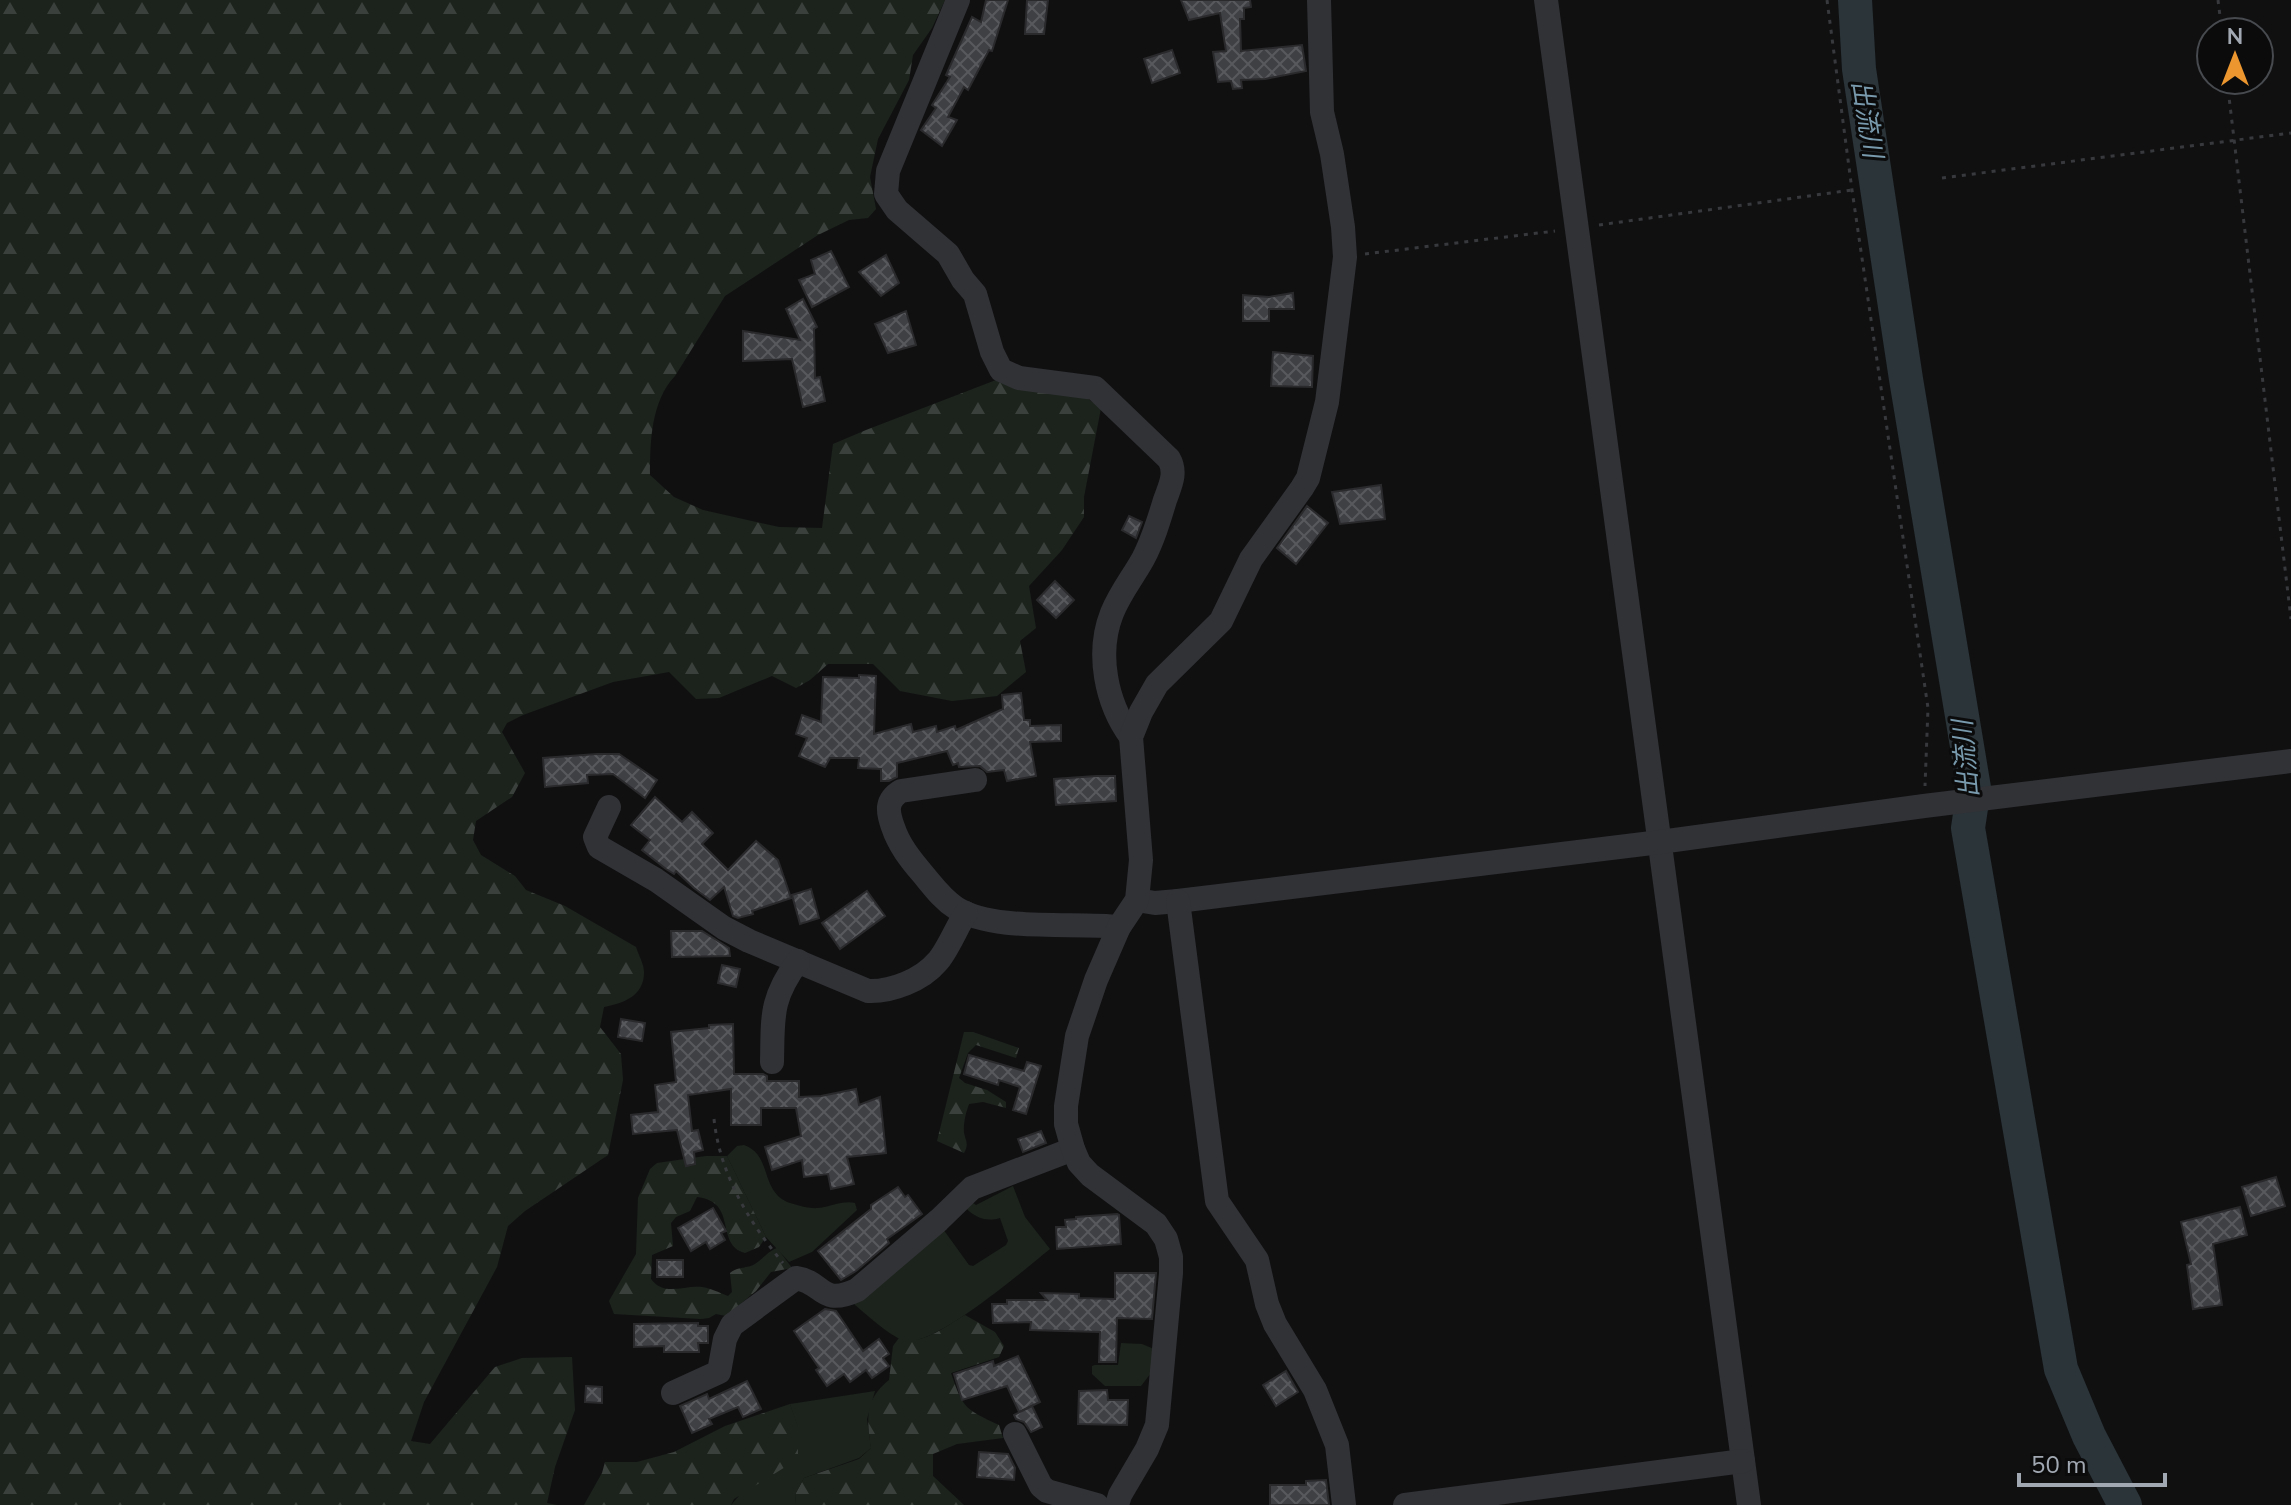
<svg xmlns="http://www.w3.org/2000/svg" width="2291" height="1505" font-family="'Nunito Sans','Noto Sans JP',sans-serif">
  <defs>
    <pattern id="forest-firs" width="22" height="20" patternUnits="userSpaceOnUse" patternTransform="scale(2)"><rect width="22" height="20" fill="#1c231c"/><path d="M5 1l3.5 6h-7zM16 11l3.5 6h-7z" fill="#3a403b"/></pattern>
    <pattern id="building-cross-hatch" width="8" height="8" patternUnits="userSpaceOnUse" patternTransform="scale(2)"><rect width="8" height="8" fill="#3f4044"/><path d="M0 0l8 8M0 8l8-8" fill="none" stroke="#58595d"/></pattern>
  </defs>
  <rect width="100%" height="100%" fill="#101011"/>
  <g fill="#1c231c">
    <path d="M744 1145C772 1155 760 1189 787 1202 796 1205 809 1209 818 1208 831 1207 842 1200 855 1203L857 1210 812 1252 789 1262 766 1237 727 1156 737 1146Z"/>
    <path d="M1013 1186 1025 1217 1050 1249C1025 1269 935 1347 905 1341 891 1337 867 1315 855 1305L853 1302 943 1229 969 1265 973 1266 1006 1245 1008 1241 1000 1218C986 1222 975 1218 965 1207L970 1201 976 1205Z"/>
    <polygon points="1121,1343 1142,1344 1154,1349 1151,1373 1141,1386 1105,1386 1092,1374 1092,1366 1095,1365 1118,1365"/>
    <polygon points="875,1391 867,1419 871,1448 859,1458 804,1478 796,1493 795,1505 731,1505 798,1428 790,1404"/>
  </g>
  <g fill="url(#forest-firs)">
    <path d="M0 0H945L932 28 913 55 909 80 878 139 870 177 876 209 868 218 849 220 818 235 725 296 675 376C651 401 650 442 650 475L674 497 703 510 779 527 822 528 833 444 866 430 996 380 1072 388 1101 408 1084 497V517L1062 550 1029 586 1036 628 1020 641 1026 672 997 696 952 701 900 691 873 664H828L810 680 796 688 772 676 719 698 696 699 669 672 613 682 523 715 507 723 502 732 525 773 512 797 476 821 473 840 481 855 515 876 526 890 565 906 636 947C638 954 644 964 644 972 644 996 624 1003 604 1007L600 1027 621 1054 623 1080 608 1155 525 1211 508 1226 497 1267 424 1402 411 1441 430 1444 495 1367 522 1358 572 1357 575 1410 555 1467 547 1503 557 1505H0Z"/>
    <path d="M964 1032H973L1019 1048 1016 1058 976 1045 968 1053 959 1078 965 1083 987 1090 1006 1102V1108L983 1102 969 1104C966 1112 963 1124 964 1133 966 1142 969 1144 964 1153L937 1141Z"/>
    <path d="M706 1156H727L766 1237 759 1247 745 1253C714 1244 739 1202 697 1197L690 1211 676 1217 671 1223 673 1246 652 1255 651 1279C664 1297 684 1285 702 1287 710 1288 720 1293 728 1296L732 1292 730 1273C738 1266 747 1269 755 1264 763 1259 767 1252 777 1248L792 1268 771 1272 756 1291 726 1316 716 1314 709 1318 701 1319 614 1314 609 1301 636 1254 638 1198 650 1169 657 1163Z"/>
    <path d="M965 1315 995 1332 1004 1346 999 1357 951 1373C963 1409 965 1409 999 1425L1003 1438 957 1444 933 1454V1476L964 1505H795L796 1493 804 1478 859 1459 871 1448C867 1419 864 1400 889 1380L893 1346 899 1338C921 1347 946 1326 965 1315Z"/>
    <polygon points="790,1404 798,1427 798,1459 734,1499 731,1505 584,1505 602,1473 605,1462 637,1462 674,1452 725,1426"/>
  </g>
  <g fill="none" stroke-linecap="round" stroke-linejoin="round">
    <polyline stroke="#2a3439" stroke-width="34" points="1855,0 1859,69 1906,379 1974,788 1968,828 2061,1369 2089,1436 2125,1505"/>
  </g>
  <g fill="url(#building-cross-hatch)" stroke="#2a2a2d" stroke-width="2">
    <polygon points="986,0 1008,0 992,51 989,50 968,90 964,87 948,117 957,120 942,146 921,130 936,108 932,105 950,77 946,75 972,17 981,22"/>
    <polygon points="1027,0 1048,0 1044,34 1025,34"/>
    <polygon points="1181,0 1250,0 1251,7 1244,8 1244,19 1240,19 1241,51 1302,45 1306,71 1265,79 1241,80 1242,88 1233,89 1231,81 1218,82 1213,52 1226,51 1220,13 1189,20"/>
    <polygon points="1172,50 1180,73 1152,83 1144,59"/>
    <polygon points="831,251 849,287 812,307 799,280 815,274 811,260"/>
    <polygon points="886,255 899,283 881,296 859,272"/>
    <polygon points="1293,293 1294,309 1269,309 1269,321 1243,321 1243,295 1269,297"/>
    <polygon points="803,299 817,327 814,329 815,378 820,377 825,401 803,407 792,359 743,361 743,331 800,340 786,309"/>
    <polygon points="906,311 916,345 888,353 875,324"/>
    <polygon points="1273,352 1313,356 1312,387 1271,386"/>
    <polygon points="1381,485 1385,519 1340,524 1332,492"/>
    <polygon points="1307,506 1328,523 1296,564 1277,548"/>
    <polygon points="1129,516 1142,522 1136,538 1122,530"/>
    <polygon points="1055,581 1074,600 1056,618 1037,600"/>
    <polygon points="859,675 876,676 874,734 911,724 913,732 936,726 937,732 955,726 956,730 1003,709 1002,695 1021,693 1024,720 1030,720 1030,726 1061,725 1061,741 1030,742 1036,776 1007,781 1004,770 987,772 980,766 959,767 958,763 953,765 947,751 897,763 897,777 889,781 881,781 881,769 858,768 859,758 830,758 825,767 799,756 807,738 796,734 802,715 821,722 823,677 859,678"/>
    <polygon points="597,754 619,754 657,780 645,798 613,774 587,775 588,783 545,787 543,758"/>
    <polygon points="1096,776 1115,776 1116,801 1056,805 1054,779"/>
    <polygon points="655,797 682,822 692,812 713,833 702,844 728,870 756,841 778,860 791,898 752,911 753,914 738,918 733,916 724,887 710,900 694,888 676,871 674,874 666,869 642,850 650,840 631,825"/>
    <polygon points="811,889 819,918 800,924 792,895"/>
    <polygon points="867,891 885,916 840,949 822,923"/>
    <polygon points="671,931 702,931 729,948 730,956 672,957"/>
    <polygon points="722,965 740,969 736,987 718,983"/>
    <polygon points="621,1019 645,1023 642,1041 618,1037"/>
    <polygon points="733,1024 734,1074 763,1074 767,1076 767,1081 799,1081 799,1097 821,1096 856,1089 859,1105 880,1097 886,1153 847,1157 854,1184 831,1189 828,1174 804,1177 802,1160 772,1170 765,1147 801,1136 796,1108 761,1108 761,1125 731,1125 731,1089 688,1095 692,1131 698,1130 703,1150 694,1152 695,1164 686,1166 677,1130 633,1134 631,1115 658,1112 655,1085 676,1082 671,1032 709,1028 709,1025"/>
    <polygon points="969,1055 1024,1071 1027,1062 1041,1066 1026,1114 1013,1110 1020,1087 999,1080 998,1085 964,1074"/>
    <polygon points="1041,1131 1046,1143 1023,1152 1018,1139"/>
    <polygon points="2276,1177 2285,1206 2251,1216 2242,1187"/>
    <polygon points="898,1187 905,1197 908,1195 922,1214 887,1239 889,1243 856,1271 841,1280 818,1251 871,1209 871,1205"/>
    <polygon points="2240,1207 2247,1235 2213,1244 2222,1305 2193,1309 2187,1265 2191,1264 2181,1222"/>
    <polygon points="713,1208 726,1231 721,1233 725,1240 710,1249 706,1242 691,1251 678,1228"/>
    <polygon points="1117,1214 1119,1215 1121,1244 1057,1249 1056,1227 1066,1227 1065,1220 1076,1219 1076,1217"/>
    <rect x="657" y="1260" width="26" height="17"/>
    <polygon points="1115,1273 1156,1273 1152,1319 1117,1318 1116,1362 1099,1362 1100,1332 1030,1330 1031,1322 993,1323 992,1304 1007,1304 1007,1300 1047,1300 1041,1293 1079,1294 1079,1298 1115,1299"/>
    <polygon points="825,1309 836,1311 863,1351 879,1339 889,1354 883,1358 889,1366 872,1378 866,1370 850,1382 844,1374 827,1386 816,1370 819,1368 794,1331"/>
    <polygon points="698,1323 698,1326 708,1326 708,1343 698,1343 699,1352 664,1352 664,1346 634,1347 634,1324"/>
    <polygon points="1018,1356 1040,1402 1019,1412 1007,1386 962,1400 954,1374 993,1361 994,1366"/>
    <polygon points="1286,1371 1298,1392 1276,1406 1263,1385"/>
    <polygon points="747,1381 761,1409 743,1417 738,1407 709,1419 712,1424 692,1433 680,1406 707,1394 709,1399"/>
    <polygon points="586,1386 602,1387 602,1403 585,1402"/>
    <polygon points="1107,1390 1108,1400 1128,1400 1127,1425 1078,1424 1079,1391"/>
    <polygon points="1032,1406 1042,1427 1031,1432 1024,1422 1016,1419 1014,1415"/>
    <polygon points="979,1452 1008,1454 1015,1468 1014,1480 977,1477"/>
    <polygon points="1326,1480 1329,1505 1270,1505 1270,1485 1306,1485 1306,1481"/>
  </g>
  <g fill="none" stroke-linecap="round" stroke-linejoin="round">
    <g stroke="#37393d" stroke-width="3" stroke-dasharray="4 6" stroke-linecap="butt">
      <polyline points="1827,0 1852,190 1928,708 1925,786"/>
      <polyline points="2218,0 2222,32"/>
      <polyline points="2227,80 2291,619"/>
      <polyline points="1942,178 2291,133"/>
      <polyline points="1599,225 1852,190"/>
      <polyline points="1365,254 1555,231"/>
      <path d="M714 1119C720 1174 748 1221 783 1263"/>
    </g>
    <g stroke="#313236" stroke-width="24">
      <path d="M958 0 888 171 886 194 897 210 948 254 963 280 975 294 992 352 1001 370 1019 378 1095 388 1169 459C1177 473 1170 486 1165 500 1159 520 1153 540 1143 559 1133 577 1120 593 1112 613 1096 653 1106 703 1131 737"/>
      <polyline points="1546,0 1749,1505"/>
      <path d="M975 780 901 791C886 800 887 811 893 827 899 845 910 859 922 873 933 886 942 899 956 908 993 932 1074 922 1119 927"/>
      <path d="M609 807 595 837 599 847 656 880 724 928 749 941 868 991C891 992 922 980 937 962 947 952 957 926 966 913"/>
      <polyline points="1137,900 1155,903 1178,901 1660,842 1924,806 2291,761"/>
      <polyline points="1178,901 1217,1201 1257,1260 1267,1304 1275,1324 1315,1390 1337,1445 1344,1505"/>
      <path d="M772 1062C773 1017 770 999 798 961"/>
      <path d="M673 1393 719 1372 725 1339 732 1325 796 1278C824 1282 820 1307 857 1290L939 1220 972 1188 1073 1149"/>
      <polyline points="1015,1434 1041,1486 1047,1491 1097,1505"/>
      <polyline points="1117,1505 1120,1495 1147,1449 1157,1425 1171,1273 1171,1257 1166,1239 1156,1224 1090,1175 1079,1163 1073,1149 1066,1124 1066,1106 1077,1036 1096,980 1119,927 1137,900 1141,860 1131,737 1141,712 1157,684 1221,621 1251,559 1302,488 1308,478 1327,402 1345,257 1343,227 1332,154 1322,112 1319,0"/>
      <polyline points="1405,1505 1743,1461"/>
    </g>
  </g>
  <g text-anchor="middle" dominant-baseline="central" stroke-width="6" stroke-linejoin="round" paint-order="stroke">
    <g font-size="26" font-style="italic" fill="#789aac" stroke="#0b0b0c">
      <text transform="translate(1867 119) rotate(81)">出流川</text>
      <text transform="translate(1966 759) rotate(-95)">出流川</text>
    </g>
  </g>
  <g transform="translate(2235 56)"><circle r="38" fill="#0b0b0c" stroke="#474a4e" stroke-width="2"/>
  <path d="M0-6L14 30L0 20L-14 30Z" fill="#eb962e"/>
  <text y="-12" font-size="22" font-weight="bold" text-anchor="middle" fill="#a1a8b1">N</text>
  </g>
  <path d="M2019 1473v12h146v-12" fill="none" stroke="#a1a8b1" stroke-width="4"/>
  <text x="2031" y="1473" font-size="24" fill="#a1a8b1" stroke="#0b0b0c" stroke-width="6" paint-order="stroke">50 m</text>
</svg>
